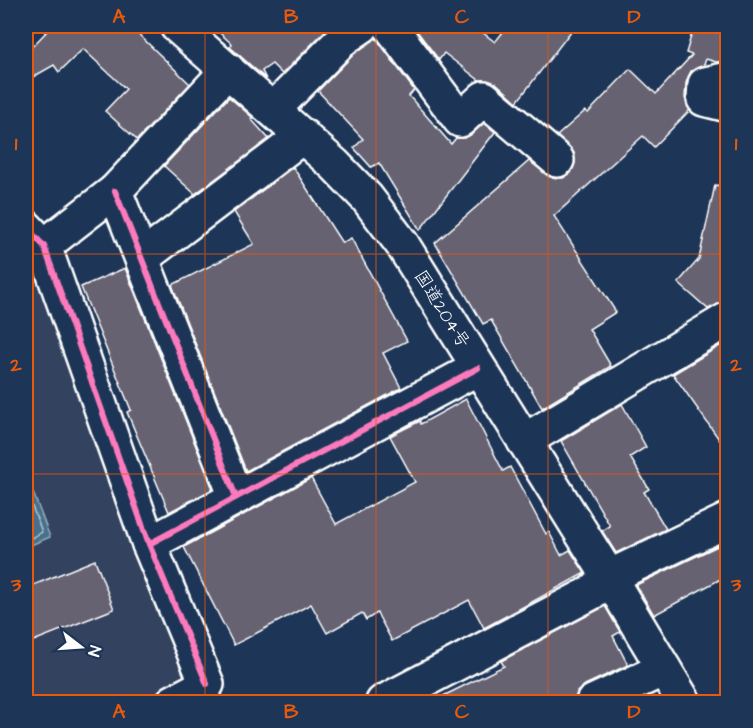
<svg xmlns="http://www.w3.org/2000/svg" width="753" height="728" font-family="'Architects Daughter','Klee One',sans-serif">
  <rect width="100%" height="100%" fill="#1d3557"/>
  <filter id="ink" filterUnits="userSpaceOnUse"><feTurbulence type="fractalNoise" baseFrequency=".0167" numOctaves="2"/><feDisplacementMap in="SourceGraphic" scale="12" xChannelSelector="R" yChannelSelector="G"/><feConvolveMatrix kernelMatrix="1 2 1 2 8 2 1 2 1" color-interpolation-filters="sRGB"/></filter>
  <g filter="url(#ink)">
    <polygon fill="#33425f" points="26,210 51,242 228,688 209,702 26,702"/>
    <polygon fill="#46708c" stroke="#90a9ba" stroke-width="1.5" points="26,474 50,537 26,547"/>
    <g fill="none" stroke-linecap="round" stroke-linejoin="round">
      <polyline stroke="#b5c6d1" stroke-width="1.5" points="26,491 42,532 26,541"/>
    </g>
    <g fill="#666272" stroke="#fff" stroke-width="1.5">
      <polygon points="52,26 130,26 190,84 137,140 105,111 126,89 83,49 59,72 54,65 26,81 26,53"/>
      <polygon points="212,26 330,26 282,74 272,64 262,71 266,79 230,47 232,44"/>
      <polygon points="413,26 474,26 495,42 508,26 575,26 517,102 496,83 479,80 444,53 439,60"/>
      <polygon points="694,26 728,26 728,61 716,62 706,59 704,65 691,71 686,83 685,98 690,110 654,147 643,136 554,216 616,312 589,329 611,366 542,408 491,320 483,324 435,243 529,161 553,178 563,178 571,173 575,163 574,153 557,136 585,111 588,113 630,69 656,94 692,55 686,53"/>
      <polygon points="376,38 414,90 409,96 451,144 456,138 464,138 472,134 484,123 495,132 420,230 379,163 371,167 354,148 363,139 318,91 355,53"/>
      <polygon points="229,97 252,117 251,119 269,139 195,194 164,166"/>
      <polygon points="293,167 342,243 351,238 407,341 383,353 401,388 246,471 172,285 254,244 234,212"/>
      <polygon points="715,185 728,187 728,300 708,309 678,283 699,259"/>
      <polygon points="125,268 213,489 169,512 127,412 131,410 81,287"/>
      <polygon points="728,341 728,452 673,374"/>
      <polygon points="466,399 503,471 510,467 546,534 549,532 561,555 570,550 585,573 484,628 469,600 392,641 377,613 366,620 362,613 327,633 311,604 234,645 184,547 311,478 336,524 415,482 390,436 420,421 421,424"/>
      <polygon points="622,404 646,447 630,457 649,489 644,492 666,529 616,553 602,531 610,526 561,441"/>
      <polygon points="728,541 728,575 654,615 636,585"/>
      <polygon points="95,560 114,609 26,644 26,588"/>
      <polygon points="605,606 620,632 613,636 628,665 585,685 577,692 575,702 431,702 504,666 501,661"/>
    </g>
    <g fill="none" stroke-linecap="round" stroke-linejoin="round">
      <g stroke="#fff" stroke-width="38">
        <g id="minor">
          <polyline points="390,26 460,120 484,98 557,160"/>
          <polyline points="728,79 705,84 704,99 728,105"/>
          <polyline points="273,110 343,39 362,26"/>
          <polyline points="115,191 236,497"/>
          <polyline points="26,227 44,246 149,544 207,684 173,702"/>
          <polyline points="44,246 115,191 228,70"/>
          <polyline points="142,258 303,136"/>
          <polyline points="524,441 728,319"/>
          <polyline points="149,544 478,368"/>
          <polyline points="383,702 591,593 609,577 728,520"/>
          <polyline points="593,702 664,669"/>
        </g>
      </g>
      <g stroke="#fff" stroke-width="38">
        <polyline id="highway" points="177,26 335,165 367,198 402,244 609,577 684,702"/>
      </g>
      <use href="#minor" stroke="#1d3557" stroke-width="33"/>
      <use href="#highway" stroke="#1d3557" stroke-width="33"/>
      <g stroke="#1d3557" stroke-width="10">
        <g id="cycleway">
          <polyline points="115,191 236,497"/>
          <polyline points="26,227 44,246 149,544 207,684"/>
          <polyline points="149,544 478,368"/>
        </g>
      </g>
      <use href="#cycleway" stroke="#fd7abc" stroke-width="6"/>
    </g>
  </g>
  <path fill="none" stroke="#e8590c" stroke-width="1.5" stroke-opacity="0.55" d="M205 26V702M376 26V702M548 26V702M26 254H728M26 474H728"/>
  <g text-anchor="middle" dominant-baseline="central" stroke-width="4.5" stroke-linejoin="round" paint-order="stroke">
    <g font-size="18" fill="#fff" stroke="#1d3557">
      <text transform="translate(442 309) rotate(58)">国道204号</text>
    </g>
  </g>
  <rect width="753" height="728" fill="none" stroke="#1d3557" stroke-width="66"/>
  <g transform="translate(81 647) rotate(107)" stroke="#1d3557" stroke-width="4.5" paint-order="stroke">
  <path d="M0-4.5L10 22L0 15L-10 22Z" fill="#ffffff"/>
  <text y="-9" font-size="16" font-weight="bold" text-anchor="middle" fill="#ffffff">N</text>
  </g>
  <rect x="33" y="33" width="687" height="662" fill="none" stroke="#e8590c" stroke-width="2"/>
  <g font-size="20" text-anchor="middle" font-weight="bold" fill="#e8590c">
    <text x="119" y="23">A</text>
    <text x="291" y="23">B</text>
    <text x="462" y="23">C</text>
    <text x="634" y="23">D</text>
    <text x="16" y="150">1</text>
    <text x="736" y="150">1</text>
    <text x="16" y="371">2</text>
    <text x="736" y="371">2</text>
    <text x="16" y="591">3</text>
    <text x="736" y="591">3</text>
    <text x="119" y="718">A</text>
    <text x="291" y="718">B</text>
    <text x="462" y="718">C</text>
    <text x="634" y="718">D</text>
  </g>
</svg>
